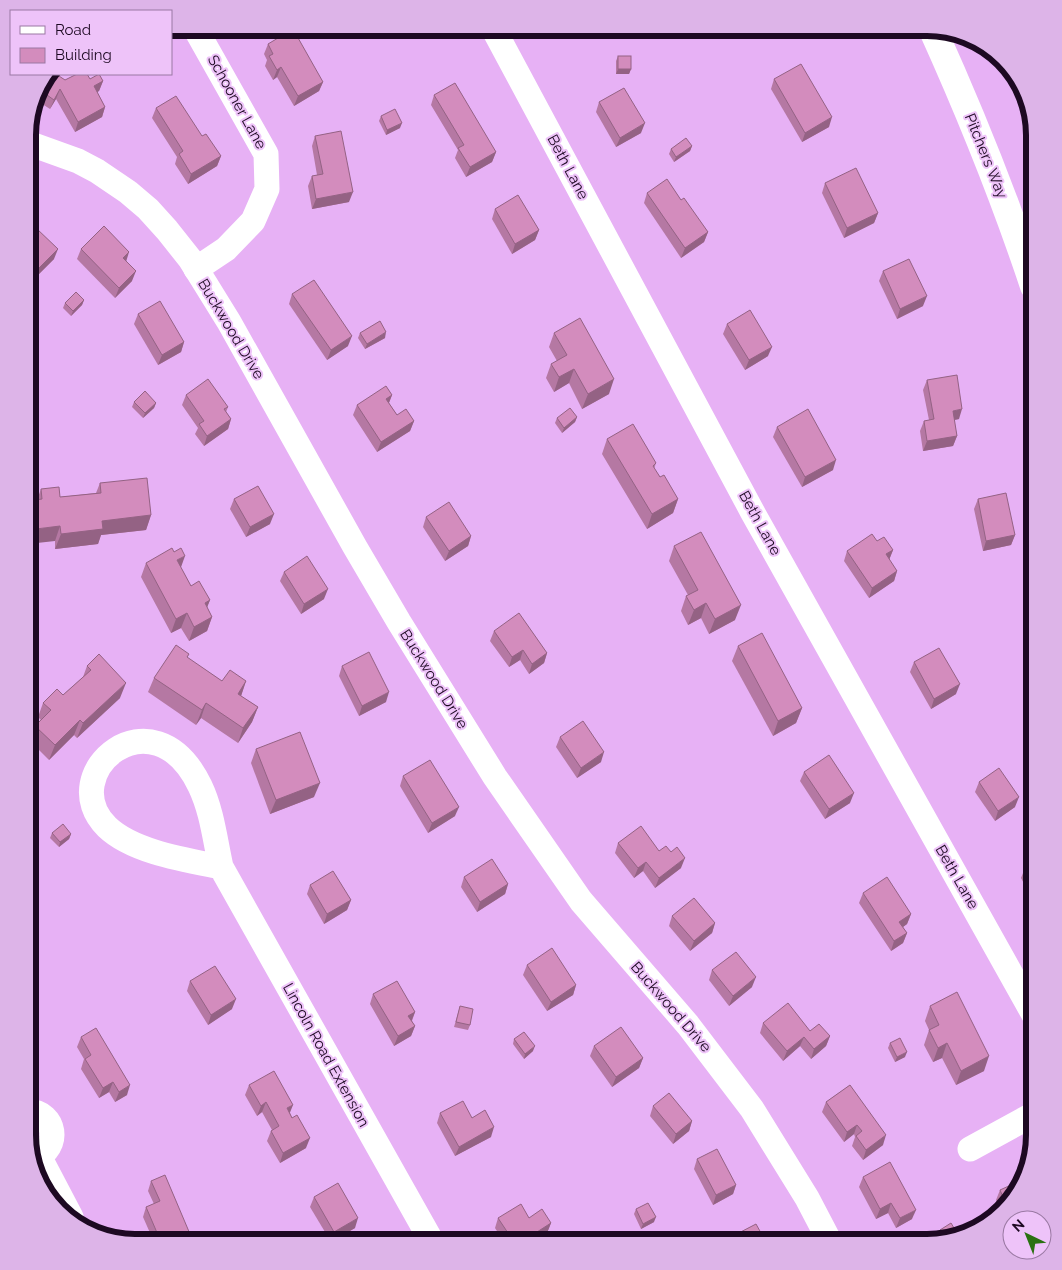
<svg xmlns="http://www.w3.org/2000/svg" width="1062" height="1270" font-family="Raleway,sans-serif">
  <rect width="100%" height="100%" fill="#e7b1f5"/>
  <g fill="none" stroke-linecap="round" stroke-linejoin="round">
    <g stroke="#fff" stroke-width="25">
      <polyline points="195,28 266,154 267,189 253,221 226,249 196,269"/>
      <polyline points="493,28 753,513 1034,1015"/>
      <polyline points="28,143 78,161 97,171 128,192 148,209 167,230 190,259 229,322 355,547 399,622 495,777 581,901 688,1025 752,1109 807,1198 830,1242"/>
      <path d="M221 867C186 860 133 852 107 827 53 774 153 688 200 786 212 811 215 840 221 867L432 1242"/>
      <path d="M28 1111C56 1112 61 1148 35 1158"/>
      <polyline points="970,1149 1034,1114"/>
      <polyline points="39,1156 71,1217"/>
    </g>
    <path stroke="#fff" stroke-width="28" d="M932 28C970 112 1005 199 1034 286"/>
  </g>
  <g fill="#b578a3">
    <polygon points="557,28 569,28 559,32"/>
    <polygon points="268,44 323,82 319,91 294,106 277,77 273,80 265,66 267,60 264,54"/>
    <polygon points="618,56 631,69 629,74 616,74 616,61"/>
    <polygon points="90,79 103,81 99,91 97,92 105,107 102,117 75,132 56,99 50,109 36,100 40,90 65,80"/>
    <polygon points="774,79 829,127 802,142 771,89"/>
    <polygon points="434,95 496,152 492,162 466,177 455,158 458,150 431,105"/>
    <polygon points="599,102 641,133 616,147 596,112"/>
    <polygon points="156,108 202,136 221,156 217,166 188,184 175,164 177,157 152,118"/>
    <polygon points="381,116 400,128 386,135 379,121"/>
    <polygon points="315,136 349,202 312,209 308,186 312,176 317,175 312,146"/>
    <polygon points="692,146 690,151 674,162 669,154 671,149"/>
    <polygon points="825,183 878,213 874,223 844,238 822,193"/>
    <polygon points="647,193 681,200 708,232 704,242 681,258 644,203"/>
    <polygon points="495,209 539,230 535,240 512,254 492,219"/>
    <polygon points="28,237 54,259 29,284 28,283"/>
    <polygon points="81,249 126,261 132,281 115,298 77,259"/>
    <polygon points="883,271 923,306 897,319 879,281"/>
    <polygon points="292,294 348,346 327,360 289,304"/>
    <polygon points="84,300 82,305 71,316 63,308 65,303"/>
    <polygon points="138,314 184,342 181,352 158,365 134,324"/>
    <polygon points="727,324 768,356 745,370 723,334"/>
    <polygon points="360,333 385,338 365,349 358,338"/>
    <polygon points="554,333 609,394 582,409 569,383 554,392 546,378 551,364 557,361 549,347"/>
    <polygon points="927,380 959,419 954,420 957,436 953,446 923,451 920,431 924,421 929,420 923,390"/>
    <polygon points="186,395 228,407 226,412 231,419 228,429 204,446 195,434 198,428 182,405"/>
    <polygon points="392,395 389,403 397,415 414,421 410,431 377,452 353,415 357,405"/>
    <polygon points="134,402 156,403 154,408 143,418 132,407"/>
    <polygon points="577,417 575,422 562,433 555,423 557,418"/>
    <polygon points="777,427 833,470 802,487 773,437"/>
    <polygon points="607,439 656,463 654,469 660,477 678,499 673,513 647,529 602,454"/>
    <polygon points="100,483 151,515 146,530 101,535 98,544 55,549 55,541 37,500 41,489 60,497 96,493"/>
    <polygon points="234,499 270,524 246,537 230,509"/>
    <polygon points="978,499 1015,535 1011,545 983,551 974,509"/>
    <polygon points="426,517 471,536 468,546 445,561 423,527"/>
    <polygon points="877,541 893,550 889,560 897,571 894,581 869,598 844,561 847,551"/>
    <polygon points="674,546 735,620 709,634 701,618 688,625 681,611 686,596 688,595 669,561"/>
    <polygon points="146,563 181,568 191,586 210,600 207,607 212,617 207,631 189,641 181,628 171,633 141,577"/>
    <polygon points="284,572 324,599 301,614 280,581"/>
    <polygon points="1034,628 1034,673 1032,673 1025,639 1028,629"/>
    <polygon points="494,631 547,653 544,663 529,674 520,660 509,667 490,641"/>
    <polygon points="738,646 802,708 796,723 773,736 732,661"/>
    <polygon points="189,654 187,658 222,681 246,681 241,696 258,707 252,722 238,743 201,718 196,725 148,692 154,678"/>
    <polygon points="914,662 956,694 931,709 910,672"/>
    <polygon points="87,666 120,698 77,738 74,735 49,760 30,741 35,726 41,720 38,717 43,703 63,695 83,677"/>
    <polygon points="342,666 386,702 359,716 339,676"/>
    <polygon points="560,737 601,762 577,778 556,747"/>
    <polygon points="256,749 314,797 270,814 251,763"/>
    <polygon points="804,772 850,803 825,819 800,781"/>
    <polygon points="403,776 455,816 428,833 400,786"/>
    <polygon points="979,782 1015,807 995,821 975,792"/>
    <polygon points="52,833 71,834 69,839 59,847 50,838"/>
    <polygon points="618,843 659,851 681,868 655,888 643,871 634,878 615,853"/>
    <polygon points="1034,863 1034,902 1021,878 1025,868"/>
    <polygon points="464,877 508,884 505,894 477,912 461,887"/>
    <polygon points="310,885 351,900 347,910 324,924 307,894"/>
    <polygon points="863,893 911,914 907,924 903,927 907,933 903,943 891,951 859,903"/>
    <polygon points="672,916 715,923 712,933 690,951 669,926"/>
    <polygon points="527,965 576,985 573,995 547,1011 523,975"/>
    <polygon points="712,970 752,987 729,1006 709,980"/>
    <polygon points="190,981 232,1009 208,1025 187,991"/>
    <polygon points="373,994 415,1012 412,1021 415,1026 411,1036 394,1046 370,1004"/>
    <polygon points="460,1006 470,1025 468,1030 454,1027"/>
    <polygon points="930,1006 984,1071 956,1085 942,1058 933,1062 924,1045 929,1030 925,1021"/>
    <polygon points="763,1023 810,1031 830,1036 826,1046 811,1059 800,1046 783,1061 760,1033"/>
    <polygon points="81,1037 127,1095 115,1102 109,1092 99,1098 81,1069 84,1059 77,1047"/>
    <polygon points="514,1039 533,1051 524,1059 513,1044"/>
    <polygon points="890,1043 905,1057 895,1062 888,1048"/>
    <polygon points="594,1046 643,1058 639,1068 612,1087 590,1056"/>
    <polygon points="249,1085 290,1113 306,1148 280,1163 267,1141 271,1131 272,1130 262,1112 257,1116 245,1095"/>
    <polygon points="850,1085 883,1145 863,1160 852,1146 855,1137 854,1134 844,1142 822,1112 826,1102"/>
    <polygon points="653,1106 692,1121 689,1131 673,1144 650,1116"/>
    <polygon points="440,1113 472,1118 491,1137 455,1156 437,1123"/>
    <polygon points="697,1159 736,1185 733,1194 713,1205 694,1169"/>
    <polygon points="863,1177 912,1219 896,1228 888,1213 876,1219 859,1187"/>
    <polygon points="151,1181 187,1242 154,1242 143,1217 146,1207 154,1204 148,1191"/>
    <polygon points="1020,1188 1000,1210 996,1200 1000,1190"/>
    <polygon points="314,1197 355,1228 331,1242 310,1207"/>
    <polygon points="636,1209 654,1222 641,1229 634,1214"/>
    <polygon points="498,1218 529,1218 551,1223 547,1233 539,1238 537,1242 504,1242 495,1228"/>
    <polygon points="940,1230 957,1233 940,1239 938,1235"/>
    <polygon points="731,1237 766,1242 729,1242"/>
  </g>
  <g fill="#946284">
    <polygon points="561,28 569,28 559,32"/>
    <polygon points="281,67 277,77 273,80 277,70"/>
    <polygon points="618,69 631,69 629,74 616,74"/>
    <polygon points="103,81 99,91 90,96 94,86"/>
    <polygon points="323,82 319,91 294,106 298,96"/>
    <polygon points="60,89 56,99 50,109 54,100"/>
    <polygon points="105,107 102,117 75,132 78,122"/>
    <polygon points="832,117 829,127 802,142 805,133"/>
    <polygon points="402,123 400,128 386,135 387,130"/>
    <polygon points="645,123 641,133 616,147 620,138"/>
    <polygon points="692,146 690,151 674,162 676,157"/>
    <polygon points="496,152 492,162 466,177 470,167"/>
    <polygon points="221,156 217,166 188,184 191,174"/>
    <polygon points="353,192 349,202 312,209 316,199"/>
    <polygon points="878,213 874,223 844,238 847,228"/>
    <polygon points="539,230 535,240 512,254 515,244"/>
    <polygon points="708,232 704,242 681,258 685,248"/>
    <polygon points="58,249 54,259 29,284 33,274"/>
    <polygon points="129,252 126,262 123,258"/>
    <polygon points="136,271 132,281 115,298 119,288"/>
    <polygon points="927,296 923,306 897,319 900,309"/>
    <polygon points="84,300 82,305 71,316 73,311"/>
    <polygon points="386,332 385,338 365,349 367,344"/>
    <polygon points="352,336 348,346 327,360 331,350"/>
    <polygon points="184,342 181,352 158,365 162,355"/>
    <polygon points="772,347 768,356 745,370 749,360"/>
    <polygon points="574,369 569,383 554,392 559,377"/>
    <polygon points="614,379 609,394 582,409 588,394"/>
    <polygon points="392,395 388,405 386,399"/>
    <polygon points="156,403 154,408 143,418 145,413"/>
    <polygon points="962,409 959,419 949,421 953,411"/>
    <polygon points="577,417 575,422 562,433 564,428"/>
    <polygon points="231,419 228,429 204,446 207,436"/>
    <polygon points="414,421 410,431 377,452 381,442"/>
    <polygon points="957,436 953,446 923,451 927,441"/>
    <polygon points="836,460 833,470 802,487 805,477"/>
    <polygon points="678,499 673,513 647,529 652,514"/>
    <polygon points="274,514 270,524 246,537 250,527"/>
    <polygon points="151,515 146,530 101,535 98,544 55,549 61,534 102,521"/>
    <polygon points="60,526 55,541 28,544 28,530"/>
    <polygon points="1015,535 1011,545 983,551 986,541"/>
    <polygon points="471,536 468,546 445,561 449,551"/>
    <polygon points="893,550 889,560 886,554"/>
    <polygon points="185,556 180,570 177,560"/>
    <polygon points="897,571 894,581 869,598 872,588"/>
    <polygon points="328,589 324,599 301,614 304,604"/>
    <polygon points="210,600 204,615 205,603"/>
    <polygon points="706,603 701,618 688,625 694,610"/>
    <polygon points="741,605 735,620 709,634 715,619"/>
    <polygon points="187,613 181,628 171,633 176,619"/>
    <polygon points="212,617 207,631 189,641 194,627"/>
    <polygon points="523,650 520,660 509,667 512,657"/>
    <polygon points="547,653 544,663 529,674 532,664"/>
    <polygon points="1034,665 1034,673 1032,673"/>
    <polygon points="246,681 241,696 238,694"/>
    <polygon points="126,683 120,698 77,738 83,723"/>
    <polygon points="960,684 956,694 931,709 934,699"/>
    <polygon points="389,692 386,702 359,716 362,706"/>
    <polygon points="206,703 201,718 196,725 202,710"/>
    <polygon points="258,707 252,722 238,743 243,728"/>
    <polygon points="802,708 796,723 773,736 778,721"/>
    <polygon points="80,720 74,735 49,760 55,745"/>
    <polygon points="604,752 601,762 577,778 581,768"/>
    <polygon points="320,783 314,797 270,814 276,800"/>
    <polygon points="854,793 850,803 825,819 829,809"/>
    <polygon points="1019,797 1015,807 995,821 998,811"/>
    <polygon points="459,807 455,816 428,833 432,823"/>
    <polygon points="71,834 69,839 59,847 60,842"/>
    <polygon points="685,858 681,868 655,888 659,878"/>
    <polygon points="646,862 643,871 634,878 638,868"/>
    <polygon points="508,884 505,894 477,912 480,902"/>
    <polygon points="351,900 347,910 324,924 327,914"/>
    <polygon points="911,914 907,924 896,932 899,922"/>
    <polygon points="715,923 712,933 690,951 694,941"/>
    <polygon points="907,933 903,943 891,951 894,941"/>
    <polygon points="756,977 752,987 729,1006 733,996"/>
    <polygon points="576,985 573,995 547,1011 551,1002"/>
    <polygon points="236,999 232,1009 208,1025 211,1015"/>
    <polygon points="415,1012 411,1022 408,1016"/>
    <polygon points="415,1026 411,1036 394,1046 398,1036"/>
    <polygon points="830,1036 826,1046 811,1059 814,1049"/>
    <polygon points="804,1037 800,1046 783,1061 787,1051"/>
    <polygon points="947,1043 942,1058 933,1062 938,1048"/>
    <polygon points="535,1046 533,1051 524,1059 525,1054"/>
    <polygon points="907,1052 905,1057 895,1062 897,1057"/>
    <polygon points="989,1056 984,1071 956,1085 961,1071"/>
    <polygon points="643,1058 639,1068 612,1087 616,1077"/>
    <polygon points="113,1082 109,1092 99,1098 103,1088"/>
    <polygon points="130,1085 127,1095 115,1102 119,1092"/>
    <polygon points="266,1102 262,1112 257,1116 261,1106"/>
    <polygon points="293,1105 289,1115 287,1108"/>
    <polygon points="692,1121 689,1131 673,1144 676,1134"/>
    <polygon points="857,1125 854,1134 844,1142 847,1132"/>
    <polygon points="494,1127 491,1137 455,1156 459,1147"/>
    <polygon points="886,1135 883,1145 863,1160 866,1150"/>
    <polygon points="310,1138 306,1148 280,1163 283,1153"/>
    <polygon points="736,1185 733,1194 713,1205 716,1195"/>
    <polygon points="891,1203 888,1213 876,1219 880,1209"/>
    <polygon points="916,1210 912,1219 896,1228 900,1218"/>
    <polygon points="656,1217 654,1222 641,1229 643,1224"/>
    <polygon points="358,1218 355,1228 331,1242 334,1232"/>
    <polygon points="551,1223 547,1233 539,1238 537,1242 530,1242 537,1232"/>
    <polygon points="190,1234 187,1242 171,1242"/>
  </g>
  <g fill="#d38cbd" stroke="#946284">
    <polygon points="293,29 323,82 298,96 281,67 277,70 269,56 273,54 268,44"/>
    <rect x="618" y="56" width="13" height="13"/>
    <polygon points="801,64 832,117 805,133 774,79"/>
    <polygon points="51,74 56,74 65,80 77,74 87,74 90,79 99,74 103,81 94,86 105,107 78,122 60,89 54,100 40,90"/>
    <polygon points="455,83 496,152 470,167 458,148 464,145 434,95"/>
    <polygon points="624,88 645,123 620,138 599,102"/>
    <polygon points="176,96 202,136 206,134 221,156 191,174 179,154 183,151 156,108"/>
    <polygon points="395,109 402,123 387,130 381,116"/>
    <polygon points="341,131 353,192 316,199 312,176 323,174 315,136"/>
    <polygon points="686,138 692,146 676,157 671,149"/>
    <polygon points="856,168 878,213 847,228 825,183"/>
    <polygon points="667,179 681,200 684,198 708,232 685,248 647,193"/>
    <polygon points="518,195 539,230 515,244 495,209"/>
    <polygon points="104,226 129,252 123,258 136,271 119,288 81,249"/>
    <polygon points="36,228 58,249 33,274 28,269 28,237"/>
    <polygon points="909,259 927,296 900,309 883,271"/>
    <polygon points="314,280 352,336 331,350 292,294"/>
    <polygon points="76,292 84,300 73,311 65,303"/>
    <polygon points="160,301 184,342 162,355 138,314"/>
    <polygon points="750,310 772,347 749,360 727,324"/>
    <polygon points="580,318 614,379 588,394 574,369 559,377 551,364 567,355 554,333"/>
    <polygon points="380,321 386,332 367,344 360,333"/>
    <polygon points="957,375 962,409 953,411 957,436 927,441 924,421 934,419 927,380"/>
    <polygon points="208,379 228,407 224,409 231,419 207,436 199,424 204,421 186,395"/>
    <polygon points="386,386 392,395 386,399 397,415 406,409 414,421 381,442 357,405"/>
    <polygon points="145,391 156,403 145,413 134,402"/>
    <polygon points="570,408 577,417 564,428 557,418"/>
    <polygon points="808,409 836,460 805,477 777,427"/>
    <polygon points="633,424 656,463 653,466 660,477 664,475 678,499 652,514 607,439"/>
    <polygon points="147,478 151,515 102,521 103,529 61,534 60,526 28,530 28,501 42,499 41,489 59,487 60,497 101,493 100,483"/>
    <polygon points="258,486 274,514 250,527 234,499"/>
    <polygon points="1006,493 1015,535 986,541 978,499"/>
    <polygon points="449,502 471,536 449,551 426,517"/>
    <polygon points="701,532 741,605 715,619 706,603 694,610 686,596 698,590 674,546"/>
    <polygon points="872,534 877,541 884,537 893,550 886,554 897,571 872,588 847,551"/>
    <polygon points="172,548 174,552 181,548 185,556 177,560 191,586 199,581 210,600 205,603 212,617 194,627 187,613 176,619 146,563"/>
    <polygon points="307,556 328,589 304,604 284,572"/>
    <polygon points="519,613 547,653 532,664 523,650 512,657 494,631"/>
    <polygon points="1034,628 1034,660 1028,629"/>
    <polygon points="762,633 802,708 778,721 738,646"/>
    <polygon points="176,645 189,654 187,657 222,681 230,670 246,681 238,694 258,707 243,728 206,703 202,710 154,678"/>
    <polygon points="939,648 960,684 934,699 914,662"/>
    <polygon points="369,652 389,692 362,706 342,666"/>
    <polygon points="99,654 126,683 83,723 80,720 55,745 35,726 51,710 43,703 57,689 63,695 91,670 87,666"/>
    <polygon points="583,721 604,752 581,768 560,737"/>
    <polygon points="300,732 320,783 276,800 256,749"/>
    <polygon points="829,755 854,793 829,809 804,772"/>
    <polygon points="430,760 459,807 432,823 403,776"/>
    <polygon points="999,768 1019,797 998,811 979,782"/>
    <polygon points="63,824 71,834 60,842 52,833"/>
    <polygon points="641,826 659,851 666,846 671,852 677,847 685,858 659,878 646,862 638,868 618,843"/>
    <polygon points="492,859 508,884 480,902 464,877"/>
    <polygon points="1034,863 1034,885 1025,868"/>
    <polygon points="333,871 351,900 327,914 310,885"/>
    <polygon points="887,877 911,914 899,922 907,933 894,941 863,893"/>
    <polygon points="694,898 715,923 694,941 672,916"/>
    <polygon points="552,948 576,985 551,1002 527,965"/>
    <polygon points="736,952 756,977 733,996 712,970"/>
    <polygon points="215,966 236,999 211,1015 190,981"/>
    <polygon points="397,981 415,1012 408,1016 415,1026 398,1036 373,994"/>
    <polygon points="957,992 989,1056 961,1071 947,1043 938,1048 929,1030 939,1025 930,1006"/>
    <polygon points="788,1003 810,1031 819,1024 830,1036 814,1049 804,1037 787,1051 763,1023"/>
    <polygon points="460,1006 473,1009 470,1025 456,1022"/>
    <polygon points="621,1027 643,1058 616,1077 594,1046"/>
    <polygon points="96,1028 130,1085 119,1092 113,1082 103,1088 85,1059 91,1055 81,1037"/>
    <polygon points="524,1032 535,1046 525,1054 514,1039"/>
    <polygon points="900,1038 907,1052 897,1057 890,1043"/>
    <polygon points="274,1071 293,1105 287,1108 292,1118 297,1115 310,1138 283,1153 271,1131 279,1126 266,1102 261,1106 249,1085"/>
    <polygon points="850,1085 886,1135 866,1150 856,1136 862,1131 857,1125 847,1132 826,1102"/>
    <polygon points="669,1093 692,1121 676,1134 653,1106"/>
    <polygon points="463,1101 472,1118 485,1110 494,1127 459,1147 440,1113"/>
    <polygon points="717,1149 736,1185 716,1195 697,1159"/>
    <polygon points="890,1162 916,1210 900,1218 891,1203 880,1209 863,1177"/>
    <polygon points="165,1175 190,1234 171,1242 161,1242 146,1207 160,1201 151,1181"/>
    <polygon points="1022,1180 1020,1188 1006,1204 1000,1190"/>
    <polygon points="338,1183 358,1218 334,1232 314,1197"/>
    <polygon points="648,1203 656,1217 643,1224 636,1209"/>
    <polygon points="521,1204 529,1218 542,1209 551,1223 537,1232 540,1236 530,1242 514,1242 498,1218"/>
    <polygon points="951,1223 957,1233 944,1237 940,1230"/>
    <polygon points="756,1224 766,1242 734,1242 731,1237"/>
    <polygon points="937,1236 939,1239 925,1242"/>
  </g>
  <g text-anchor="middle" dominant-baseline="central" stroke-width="4" stroke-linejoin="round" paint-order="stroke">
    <g font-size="15" fill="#1d0922" stroke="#eec3f9">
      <text transform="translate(237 102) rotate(61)">Schooner Lane</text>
      <text transform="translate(986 156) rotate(68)">Pitchers Way</text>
      <text transform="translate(568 167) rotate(62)">Beth Lane</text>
      <text transform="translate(231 329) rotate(59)">Buckwood Drive</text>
      <text transform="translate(760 523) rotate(61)">Beth Lane</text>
      <text transform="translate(434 679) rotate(58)">Buckwood Drive</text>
      <text transform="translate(957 877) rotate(60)">Beth Lane</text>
      <text transform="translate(671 1007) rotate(49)">Buckwood Drive</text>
      <text transform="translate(326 1055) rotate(61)">Lincoln Road Extension</text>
    </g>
  </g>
  <path d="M0 0H1062V1270H0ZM135 36H927A99 99 0 0 1 1026 135V1135A99 99 0 0 1 927 1234H135A99 99 0 0 1 36 1135V135A99 99 0 0 1 135 36Z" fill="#ddb4e8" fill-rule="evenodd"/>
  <path fill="none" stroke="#1d0922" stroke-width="6" d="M135 36H927A99 99 0 0 1 1026 135V1135A99 99 0 0 1 927 1234H135A99 99 0 0 1 36 1135V135A99 99 0 0 1 135 36Z"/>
  <rect x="10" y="10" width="162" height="65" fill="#eec3f9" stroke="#9a79a3"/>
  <rect x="20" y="26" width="25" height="8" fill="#ffffff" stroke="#9a79a3"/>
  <text x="55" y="35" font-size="15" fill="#1d0922">Road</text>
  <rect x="20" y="48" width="25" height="15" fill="#d38cbd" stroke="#9a79a3"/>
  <text x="55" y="60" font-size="15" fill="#1d0922">Building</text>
  <g transform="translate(1027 1235) rotate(317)"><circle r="24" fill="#eec3f9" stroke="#9a79a3"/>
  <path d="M0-4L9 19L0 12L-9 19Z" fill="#2a7111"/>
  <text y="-8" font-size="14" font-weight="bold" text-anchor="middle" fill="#1d0922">N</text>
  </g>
</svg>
